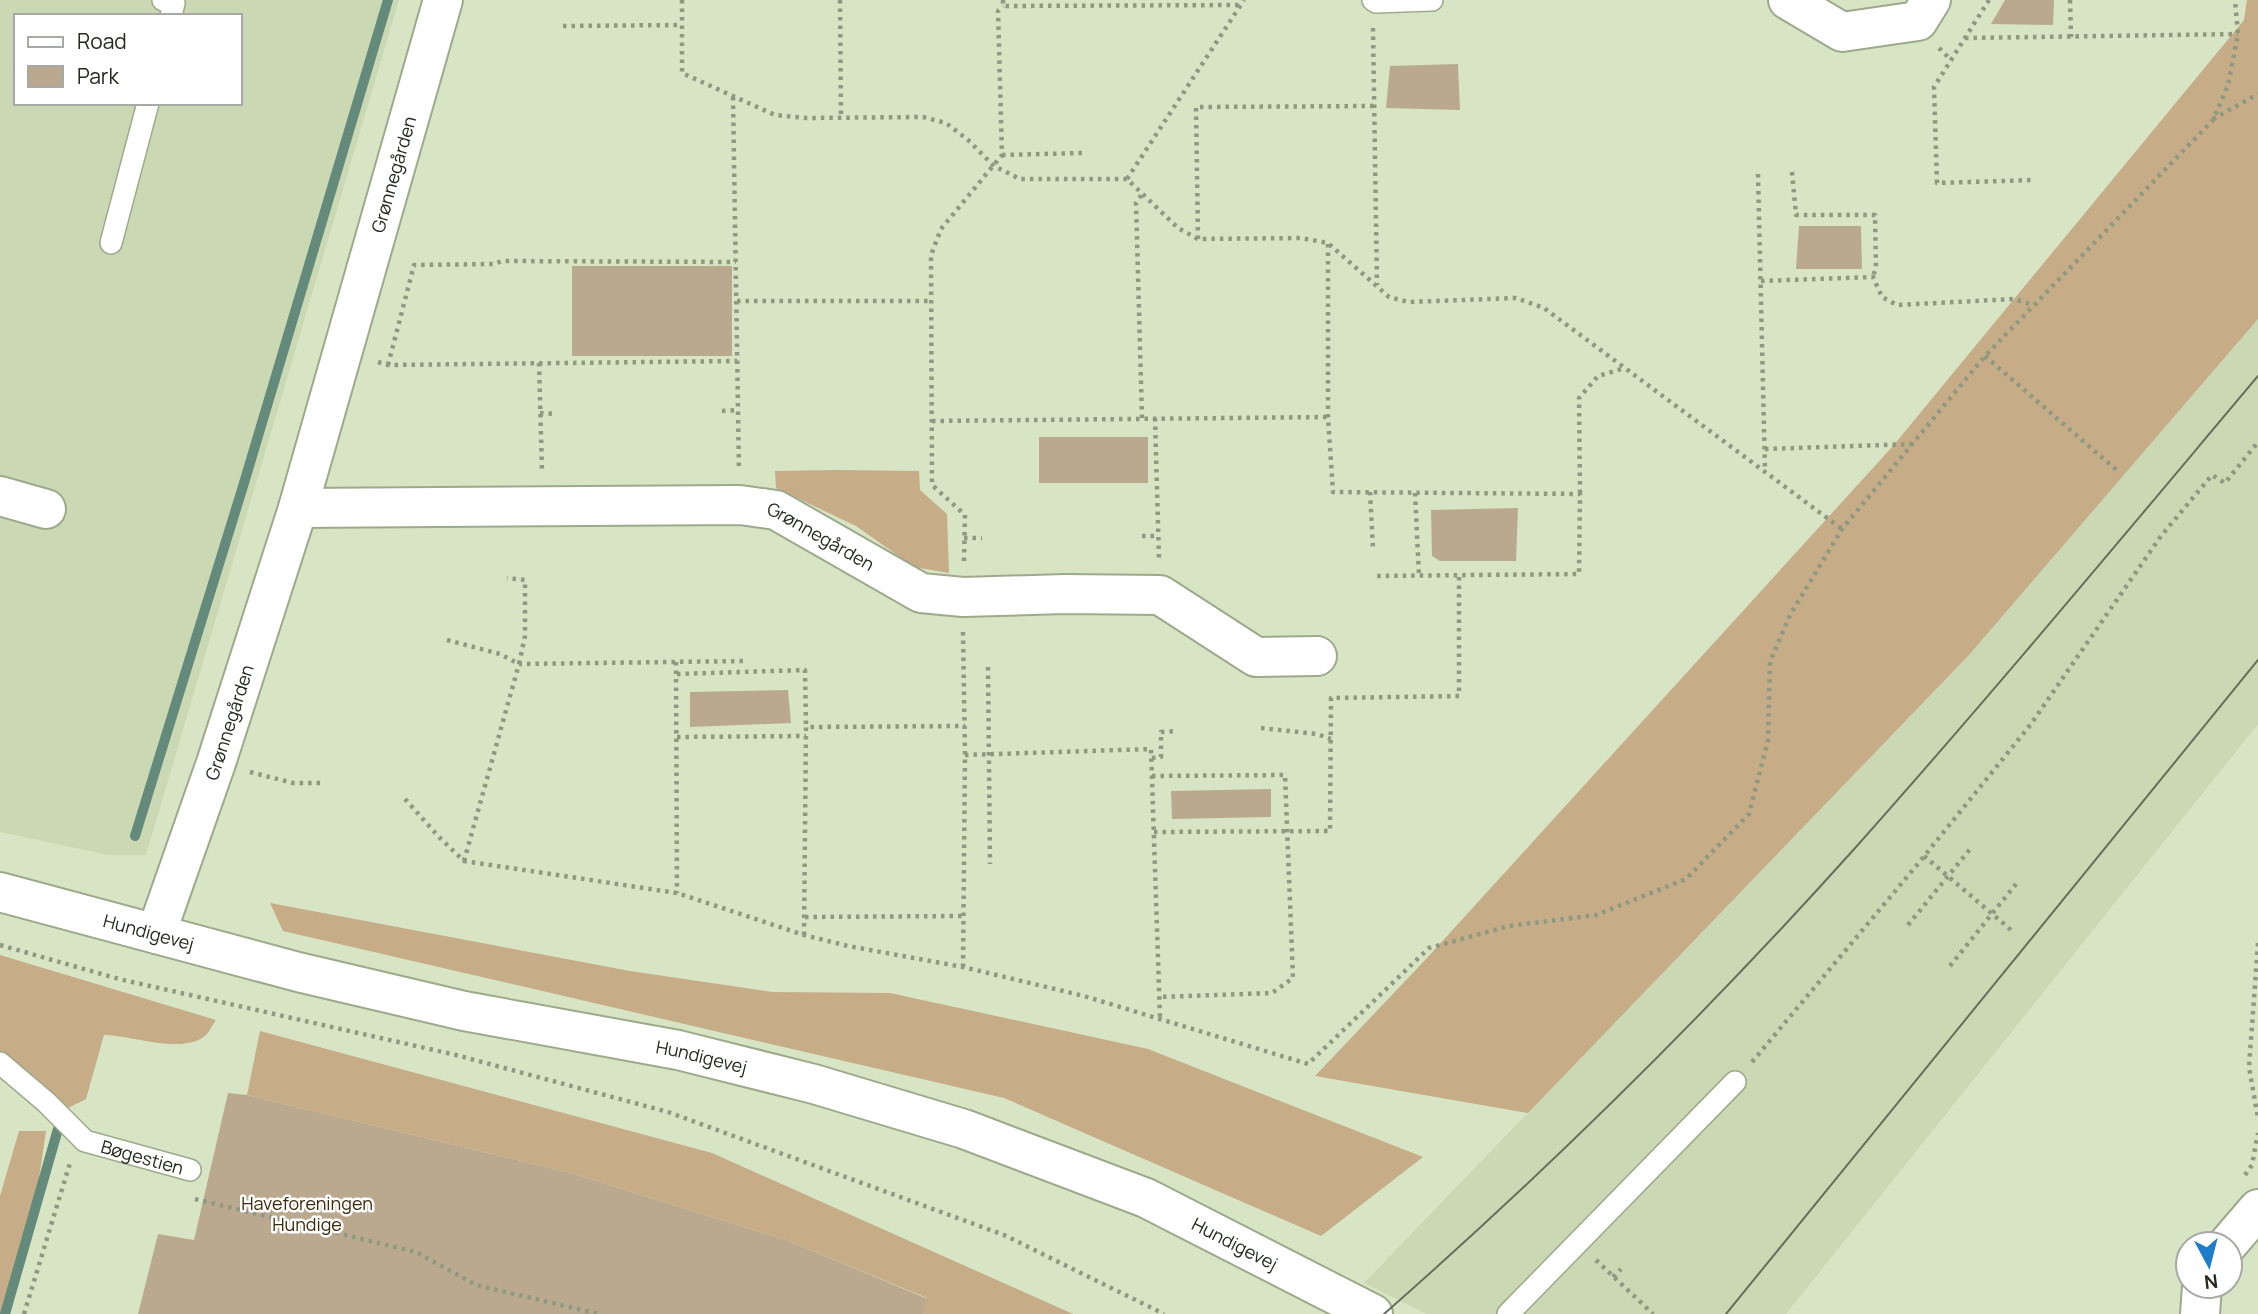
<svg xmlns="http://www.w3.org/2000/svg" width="2258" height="1314" font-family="Manrope,sans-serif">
  <rect width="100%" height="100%" fill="#d7e5c5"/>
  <g fill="#cad9b3" fill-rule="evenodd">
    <path d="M0 0H399L146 855H108L0 832ZM16 16H240V103H16Z"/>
    <polygon points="2258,319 2258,724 1786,1314 1427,1314 1364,1283 1969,655"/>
  </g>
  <g fill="#bba98f">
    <polygon points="2005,0 2054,0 2053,25 1991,24"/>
    <polygon points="1458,64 1460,110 1386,108 1390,66"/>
    <polygon points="1799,226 1861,226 1862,269 1796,269"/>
    <rect x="572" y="266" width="160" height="90"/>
    <rect x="1039" y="437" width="109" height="46"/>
    <polygon points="1518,508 1516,561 1440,561 1432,556 1431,510"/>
    <polygon points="788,690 791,723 690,727 690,692"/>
    <polygon points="1271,789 1271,817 1172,819 1171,791"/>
    <polygon points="228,1093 247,1095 571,1173 786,1240 928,1299 923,1314 138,1314 158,1234 194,1240"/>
  </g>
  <g fill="#c6ac87">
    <polygon points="2247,0 2258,0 2258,319 1969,655 1528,1113 1315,1076 1427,958 1893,446 2244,20"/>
    <polygon points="837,470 919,471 920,490 947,514 949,573 914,567 856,526 776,488 775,471"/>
    <polygon points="270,903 630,971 772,992 890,993 1148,1049 1423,1157 1321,1236 1004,1098 283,931"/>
    <path d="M0 955 216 1020C213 1024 210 1030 207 1034 186 1056 131 1035 104 1035L86 1099 68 1108 57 1105 0 1059Z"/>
    <polygon points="260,1031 712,1153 1073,1314 923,1314 927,1298 786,1240 571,1173 247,1095"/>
    <polygon points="19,1131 46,1131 37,1191 0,1314 0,1196"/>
  </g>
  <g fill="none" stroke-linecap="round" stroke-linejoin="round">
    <g stroke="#648a7c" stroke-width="10">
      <polyline points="135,836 244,483 388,0"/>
      <polyline points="5,1314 58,1129"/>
    </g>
    <g stroke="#9da98b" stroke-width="24">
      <g id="lane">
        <polyline points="163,0 174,3 171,16"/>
        <polyline points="1373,0 1376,2 1432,0"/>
        <polyline points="111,243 148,103"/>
        <path id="s1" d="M0 1063 46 1102 85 1141 190 1170"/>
        <polyline points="1508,1314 1735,1082"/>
      </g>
    </g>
    <g stroke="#9da98b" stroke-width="42">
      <g id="street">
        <polyline points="1788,0 1842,32 1918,21 1931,0"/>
        <polyline points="0,496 46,509"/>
        <path id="s2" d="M298 508 740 505 776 510 921 593 963 597 1065 594 1160 595 1256 657 1317 656"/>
        <path id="s3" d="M156 934 216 763 298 508 443 0"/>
        <polyline points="2228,1244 2258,1209"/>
        <polyline points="2200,1314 2202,1286"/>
      </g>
    </g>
    <g stroke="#9da98b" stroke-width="42">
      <g id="secondary">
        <path id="s4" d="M0 892 298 972 464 1011 678 1050 814 1084 964 1129 1146 1198 1373 1314"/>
      </g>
    </g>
    <g stroke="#8e9981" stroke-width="4.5" stroke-dasharray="3.5 5" stroke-linecap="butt">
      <polyline points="682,0 682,73 775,115 807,118 923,117 946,123 968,140 994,166 1020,179 1127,179 1178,228 1198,239 1301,238 1328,243 1389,297 1408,302 1516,298 1544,308 1842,529"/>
      <polyline points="840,0 841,118"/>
      <polyline points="1003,0 1003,6 1240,5"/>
      <polyline points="1989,0 1934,87 1937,183 2034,180"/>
      <polyline points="2070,0 2071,37"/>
      <polyline points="563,26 682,25"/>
      <polyline points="1373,28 1377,285"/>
      <polyline points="1965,38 2238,34"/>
      <polyline points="1939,48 1951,60"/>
      <polyline points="733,97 739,471"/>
      <polyline points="2213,119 2258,94"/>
      <polyline points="1002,155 1083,153"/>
      <polyline points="1792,172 1796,215 1875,215 1876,267 1873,277"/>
      <polyline points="1758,174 1765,471"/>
      <polyline points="1127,179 1244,0"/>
      <polyline points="1198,239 1196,107 1374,106"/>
      <polyline points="1328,244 1328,417 1333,492 1580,494 1579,574 1374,576"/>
      <polyline points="1761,281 1873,277 1882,297 1897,305 2014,299 2033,305"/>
      <polyline points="737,301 932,301"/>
      <polyline points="1985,356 2120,473"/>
      <polyline points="378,362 388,365 737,361"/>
      <polyline points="539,363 542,471"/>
      <polyline points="388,365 414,265 494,264 502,261 736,262"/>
      <polyline points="722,411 738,410"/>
      <polyline points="540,413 554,414"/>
      <polyline points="1142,418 1136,203 1142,194"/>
      <polyline points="1155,418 1159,559"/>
      <polyline points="932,421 1328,417"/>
      <polyline points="1765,449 1913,444"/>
      <polyline points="1370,492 1373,548"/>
      <polyline points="1415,493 1419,576"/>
      <polyline points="1580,493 1579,398 1598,376 1625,368"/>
      <polyline points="1142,536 1158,536"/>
      <polyline points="964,538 982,538"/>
      <polyline points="964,561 965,515 932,485 931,255 941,229 1002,155 998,11 1003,6"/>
      <polyline points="447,640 500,654 519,664 525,636 525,580 507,578"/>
      <polyline points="676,662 677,893"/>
      <polyline points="988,667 990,864"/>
      <polyline points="677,674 805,670 806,727"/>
      <polyline points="1261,728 1317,734 1331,739"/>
      <polyline points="677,737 806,736"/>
      <polyline points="965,755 1151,749 1160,1018"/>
      <polyline points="1152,758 1161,757 1161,732 1178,731"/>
      <polyline points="250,772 293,783 324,783"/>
      <polyline points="1152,776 1285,775 1293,978 1272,993 1159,997"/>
      <polyline points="405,799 439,837 464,861 677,893 804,935 848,946 963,967 1084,996 1308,1064 1429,948 1509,926 1596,915 1686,879 1749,814 1768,740 1770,662 1790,615 1842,529 1985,356 2213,120 2228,85 2238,34 2235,0"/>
      <polyline points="1154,832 1330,831 1331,698 1459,696 1459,575"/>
      <polyline points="1924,856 2011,930"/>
      <polyline points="464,861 519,664 746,661"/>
      <polyline points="805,917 963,916"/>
      <polyline points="1908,925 1971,848"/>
      <polyline points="804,935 806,727 965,726"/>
      <polyline points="2258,943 2249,1067 2258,1118"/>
      <polyline points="0,945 119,979 456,1055 668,1112 1004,1235 1164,1314"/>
      <polyline points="1950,966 2016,884"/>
      <polyline points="963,967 965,755 963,632"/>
      <polyline points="1752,1062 1917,865 2031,724 2161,536 2212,475 2225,483 2258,442"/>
      <polyline points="2245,1175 2252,1165 2258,1133"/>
      <polyline points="195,1199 416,1252 476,1285 599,1314"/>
      <polyline points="1596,1260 1653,1314"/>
      <polyline points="1613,1277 1621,1269"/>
      <polyline points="24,1314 70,1163"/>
    </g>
    <use href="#lane" stroke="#fff" stroke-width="21"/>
    <use href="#street" stroke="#fff" stroke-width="38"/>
    <use href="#secondary" stroke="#fff" stroke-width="38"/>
    <g stroke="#676f5c" stroke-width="2">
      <path d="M1384 1314C1549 1169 1709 1011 1856 847 1993 693 2125 534 2258 376"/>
      <polyline points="1726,1314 2258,660"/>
    </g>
  </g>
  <g text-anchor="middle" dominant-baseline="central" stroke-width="5" stroke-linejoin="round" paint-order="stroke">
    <g font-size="18" fill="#24291d" stroke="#fff">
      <text stroke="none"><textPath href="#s3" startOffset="796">Grønnegården</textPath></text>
      <text stroke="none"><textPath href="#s2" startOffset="530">Grønnegården</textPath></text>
      <text stroke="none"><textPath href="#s3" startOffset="224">Grønnegården</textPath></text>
      <text stroke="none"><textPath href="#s4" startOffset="154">Hundigevej</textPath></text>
      <text stroke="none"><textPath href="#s4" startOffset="721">Hundigevej</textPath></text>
      <text stroke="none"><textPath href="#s1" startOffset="175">Bøgestien</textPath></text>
      <text stroke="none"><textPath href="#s4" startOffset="1288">Hundigevej</textPath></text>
    </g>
    <g font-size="18" fill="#3c2909" stroke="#fff">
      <text x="307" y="1203">Haveforeningen<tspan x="307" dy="21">Hundige</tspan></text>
    </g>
  </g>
  <rect x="14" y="14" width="228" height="91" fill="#ffffff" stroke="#a7a9a5" stroke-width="2"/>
  <rect x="28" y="37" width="35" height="10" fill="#ffffff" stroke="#a7a9a5" stroke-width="2"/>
  <text x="77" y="49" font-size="21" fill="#24291d">Road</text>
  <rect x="28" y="66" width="35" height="21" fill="#bba98f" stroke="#a7a9a5" stroke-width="2"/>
  <text x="77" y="84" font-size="21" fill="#24291d">Park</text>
  <g transform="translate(2209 1265) rotate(173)"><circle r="33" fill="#ffffff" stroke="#a7a9a5" stroke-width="2"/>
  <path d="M0-5L12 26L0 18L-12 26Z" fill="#1e7dca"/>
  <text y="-10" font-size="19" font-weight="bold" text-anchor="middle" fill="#24291d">N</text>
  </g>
</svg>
